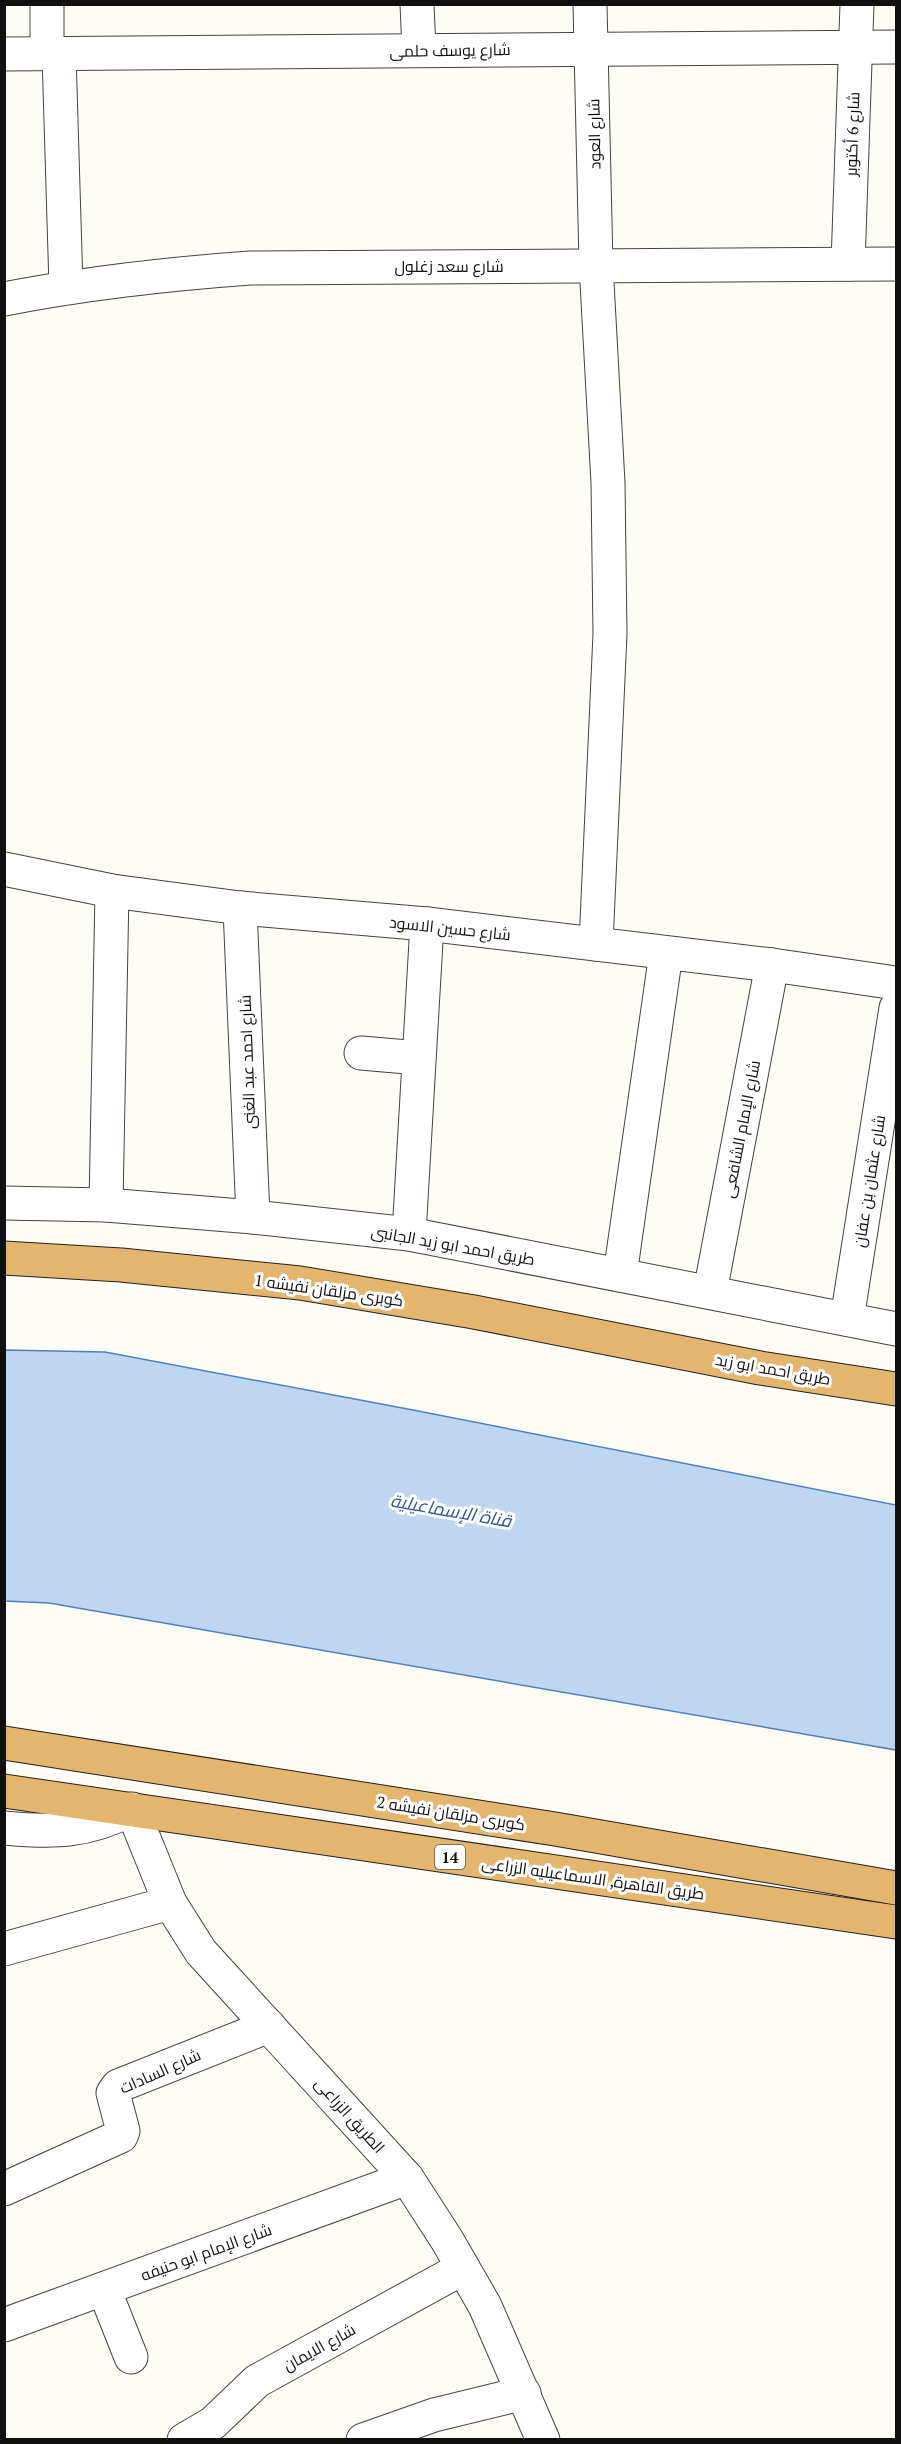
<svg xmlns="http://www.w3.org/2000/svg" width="901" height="2444" font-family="'PT Serif',Cairo,serif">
  <rect width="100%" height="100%" fill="#fefdf5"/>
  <polygon fill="#bfd6f0" stroke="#4e81be" stroke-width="1.5" points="5,1350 105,1352 413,1410 896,1505 896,1750 49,1603 5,1601"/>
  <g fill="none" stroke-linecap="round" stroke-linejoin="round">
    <g stroke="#434343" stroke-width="35">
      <g id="street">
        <polyline points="417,4 419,50"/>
        <polyline points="590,4 596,264 608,483 610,634 596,944"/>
        <polyline points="4,54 896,47"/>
        <polyline points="47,54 47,4"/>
        <polyline points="59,54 66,287"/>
        <polyline points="848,264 857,4"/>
        <path d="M4 299C86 283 167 274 250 268L896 264"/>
        <polyline points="4,869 112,891 240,908 427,924 772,965 896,983"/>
        <polyline points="240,908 253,1217"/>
        <polyline points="361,1053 419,1058"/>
        <polyline points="4,1203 106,1205 253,1217 409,1234 896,1329"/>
        <polyline points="106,1205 112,891"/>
        <polyline points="409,1234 427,924"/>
        <polyline points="620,1275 666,953"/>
        <polyline points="710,1292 772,965"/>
        <polyline points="847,1319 896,1008"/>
        <path d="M4 1828C54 1833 87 1832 132 1809L170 1903 201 1952 407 2178 447 2240 485 2306 543 2440"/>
        <polyline points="4,1949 170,1903"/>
        <polyline points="4,2189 121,2136 123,2131 113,2093 118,2086 269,2026"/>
        <polyline points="104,2289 131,2357"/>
        <polyline points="4,2325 407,2178"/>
        <polyline points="184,2440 213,2423 257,2381 463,2268"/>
        <polyline points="363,2440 434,2415 524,2393"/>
      </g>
    </g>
    <g stroke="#212121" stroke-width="35">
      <g id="highway">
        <polyline points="4,1258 121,1265 300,1283 474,1312 760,1368 896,1389"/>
        <polyline points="4,1743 555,1829 896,1888"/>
        <polyline points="4,1791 896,1922"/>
      </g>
    </g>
    <use href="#street" stroke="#fff" stroke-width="33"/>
    <use href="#highway" stroke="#e3b56d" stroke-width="33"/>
  </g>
  <g text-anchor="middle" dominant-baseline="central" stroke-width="6" stroke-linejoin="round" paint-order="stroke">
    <rect fill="#fff" stroke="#585858" stroke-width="1.5" x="435" y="1845" width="30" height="24" rx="4.5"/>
    <g font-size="15" font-weight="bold" fill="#101010">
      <text x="450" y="1857">14</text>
    </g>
    <g font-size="16" fill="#101010" stroke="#fff">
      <text transform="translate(450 50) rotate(-1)">شارع يوسف حلمى</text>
      <text transform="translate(594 134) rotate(-91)">شارع العود</text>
      <text transform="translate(852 134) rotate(-88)">شارع 6 أكتوبر</text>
      <text x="449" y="266">شارع سعد زغلول</text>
      <text transform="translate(450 928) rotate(6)">شارع حسين الاسود</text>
      <text transform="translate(247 1062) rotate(-92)">شارع احمد عبد الغنى</text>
      <text transform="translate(741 1129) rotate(-79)">شارع الإمام الشافعى</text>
      <text transform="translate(869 1181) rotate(-81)">شارع عثمان بن عفان</text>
      <text transform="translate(453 1245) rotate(10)">طريق احمد ابو زيد الجانبى</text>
      <text transform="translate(329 1290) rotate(8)">كوبرى مزلقان نفيشه 1</text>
      <text transform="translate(773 1369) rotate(10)">طريق احمد ابو زيد</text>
      <text transform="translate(451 1813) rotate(9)">كوبرى مزلقان نفيشه 2</text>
      <text transform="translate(593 1878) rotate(8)">طريق القاهرة, الاسماعيليه الزراعى</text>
      <text transform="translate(160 2071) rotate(-24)">شارع السادات</text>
      <text transform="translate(350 2115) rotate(48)">الطريق الزراعى</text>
      <text transform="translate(206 2252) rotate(-20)">شارع الإمام ابو حنيفه</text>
      <text transform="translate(319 2347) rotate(-29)">شارع الايمان</text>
    </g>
    <g font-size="18" font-style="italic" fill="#275494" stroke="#fff">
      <text transform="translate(451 1510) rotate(10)">قناة الإسماعيلية</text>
    </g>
  </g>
  <rect width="901" height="2444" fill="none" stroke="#101010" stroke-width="12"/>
</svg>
